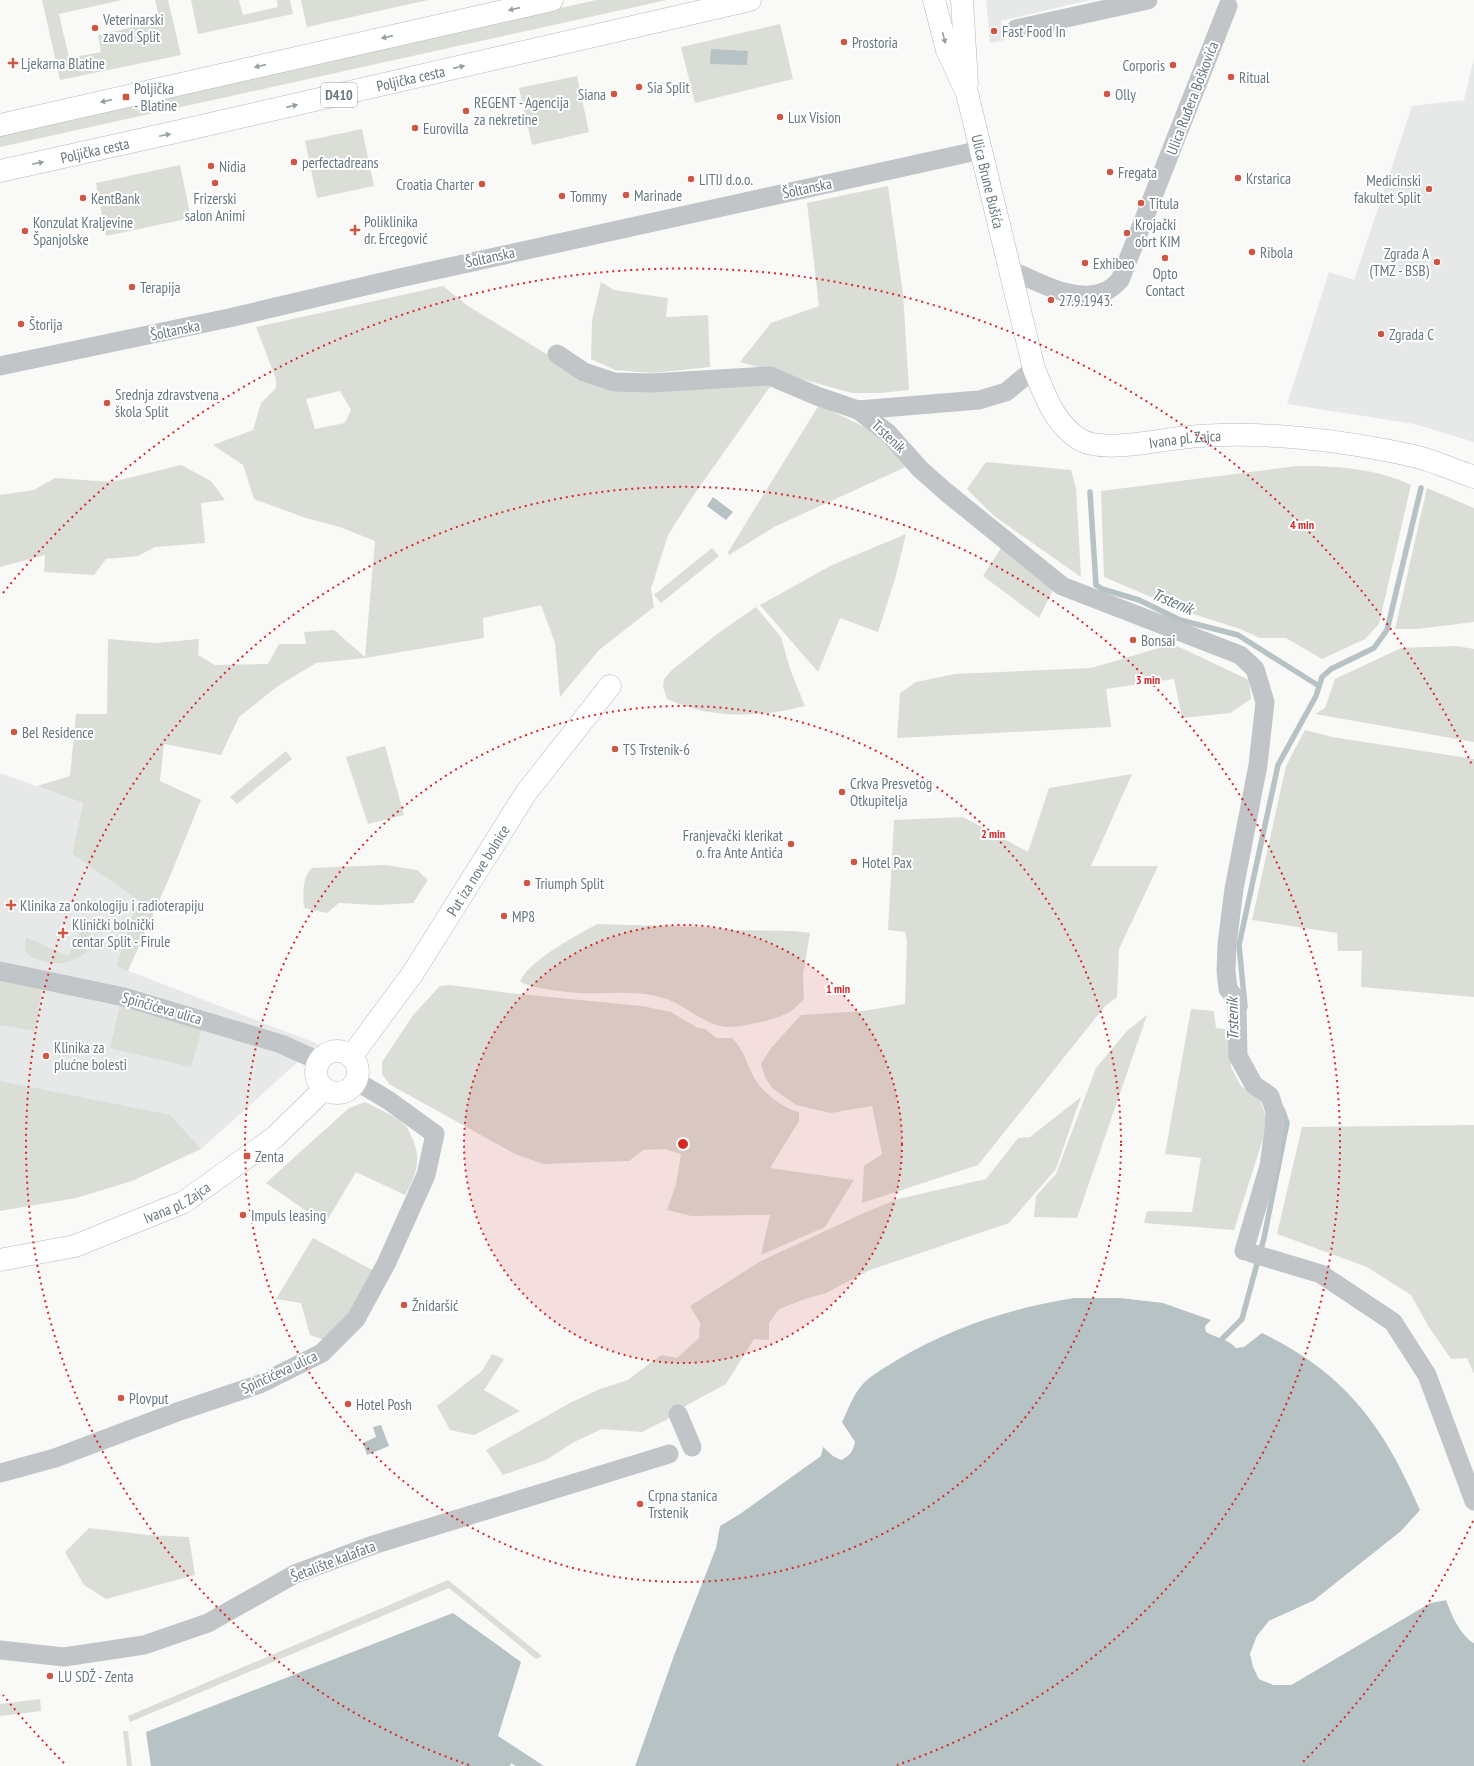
<svg xmlns="http://www.w3.org/2000/svg" width="1474" height="1766" font-family="'PT Sans Narrow',sans-serif">
  <rect width="100%" height="100%" fill="#f9f9f8"/>
  <g fill="#e7e9e8">
    <polygon points="986,0 1090,0 1001,21 1005,40 990,43"/>
    <polygon points="1474,58 1474,442 1414,424 1287,404 1329,272 1354,280 1412,106 1464,100"/>
    <polygon points="0,773 83,803 72,854 138,900 116,966 318,1044 201,1149 46,1148 0,1140"/>
  </g>
  <g fill="#daded7" fill-rule="evenodd">
    <polygon points="42,0 122,0 59,14 69,58 101,52 98,35 160,21 155,0 168,0 181,55 60,80"/>
    <polygon points="191,0 239,0 243,15 278,7 277,0 290,0 293,14 198,34"/>
    <polygon points="301,0 428,0 307,27"/>
    <polygon points="596,0 667,0 0,147 0,136"/>
    <polygon points="780,24 793,79 695,103 681,47"/>
    <polygon points="577,76 589,132 532,145 519,88"/>
    <polygon points="362,129 374,186 317,198 305,141"/>
    <polygon points="180,165 191,218 106,236 96,183"/>
    <polygon points="888,186 903,294 909,390 880,393 852,393 740,362 771,323 819,306 807,203"/>
    <polygon points="601,282 614,290 668,298 666,317 708,315 710,367 652,373 615,370 591,359 592,320"/>
    <path d="M443 286 468 306 600 387 772 384 691 499 668 535 651 589 654 607 599 650 560 697 555 643 541 605 483 618 484 638 365 658 316 663 278 686 239 717 221 755 164 744 160 781 201 800 170 876 128 971 116 966 138 900 72 854 83 803 37 786 70 776 76 714H107L108 639 156 643 199 639 198 655 215 665 268 664 279 644H306L304 632 334 630 365 657 375 541 340 527 306 518 254 499 243 465 213 445 253 430 261 403 276 388V379L256 327ZM340 391 351 410 345 423 315 429 306 399Z"/>
    <polygon points="819,405 865,427 888,441 910,465 774,527 729,555 728,552"/>
    <polygon points="986,462 1071,470 1076,488 1081,577 994,516 967,489"/>
    <polygon points="181,465 211,481 225,500 201,503 205,543 155,547 138,556 106,559 94,575 44,572 45,555 0,567 0,495 34,490 55,478 112,482"/>
    <path d="M1297 466C1336 466 1375 468 1411 485L1379 624 1365 639 1322 659 1286 638H1260L1240 629 1184 611 1104 577 1101 491Z"/>
    <polygon points="1427,488 1474,508 1474,622 1417,629 1395,629"/>
    <polygon points="906,534 895,579 878,632 840,618 818,672 760,605 832,565"/>
    <polygon points="712,548 719,556 661,603 654,595"/>
    <polygon points="1001,548 1053,590 1039,618 983,576"/>
    <path d="M756 607 781 637 790 669 805 706C760 718 710 719 667 699L663 686 664 679 672 670 721 631Z"/>
    <polygon points="1173,644 1249,680 1251,699 1230,713 1182,718 1174,679 1106,689 1111,727 897,738 900,693 916,682 955,674 1091,668"/>
    <polygon points="1456,646 1474,649 1474,742 1315,714 1325,708 1335,679 1401,648"/>
    <polygon points="1305,730 1332,737 1474,759 1474,997 1361,987 1362,951 1338,951 1337,933 1252,920 1286,766"/>
    <polygon points="385,746 404,815 368,824 346,757"/>
    <polygon points="286,751 292,759 237,804 230,797"/>
    <polygon points="1132,774 1091,866 1158,866 1119,949 1117,997 1105,1006 978,1165 862,1203 864,1166 882,1154 872,1106 831,1113 796,1105 772,1088 765,1077 761,1064 771,1048 801,1015 863,1011 905,1004 907,941 905,932 888,930 894,820 963,817 1028,852 1049,788"/>
    <path d="M385 865 417 870 428 880 413 903 378 905 339 903 327 913 304 908C303 895 302 877 312 868Z"/>
    <path d="M597 924 701 927 733 930 794 931 810 933 803 975 804 999C799 1004 794 1010 788 1013 774 1020 743 1027 729 1027 703 1026 686 1004 663 998 637 990 608 994 581 993 561 992 542 989 524 984L520 981C531 959 576 936 597 924Z"/>
    <path d="M81 929 96 936 97 944C87 952 77 960 64 963 57 965 26 959 25 950 24 946 26 941 26 937L68 956Z"/>
    <polygon points="0,974 43,983 35,1031 0,1025"/>
    <path d="M450 985 509 993 642 1006 671 1012 698 1028 705 1029 717 1038H732C746 1052 746 1064 755 1079 763 1093 783 1108 799 1112V1121L770 1168 854 1180 825 1227 761 1255 770 1215 691 1216 667 1210 676 1184 681 1154 664 1149 643 1150 629 1161 543 1164 515 1154 389 1084 382 1074V1062L413 1015 440 986Z"/>
    <polygon points="121,1001 203,1025 191,1067 110,1048"/>
    <polygon points="1191,1009 1214,1011 1216,1028 1232,1030 1231,1067 1241,1086 1260,1099 1268,1123 1234,1230 1144,1223 1147,1211 1192,1212 1201,1158 1165,1154"/>
    <polygon points="1147,1015 1077,1218 1034,1217 1036,1196 1056,1174 1096,1068 1127,1031"/>
    <polygon points="0,1081 170,1115 201,1149 132,1181 76,1198 0,1211"/>
    <polygon points="1081,1097 1056,1169 1009,1223 870,1270 826,1293 805,1299 779,1309 769,1323 769,1340 754,1339 726,1384 687,1405 666,1420 642,1432 602,1429 574,1442 546,1460 503,1475 486,1450 570,1403 600,1389 628,1380 661,1355 677,1358 699,1338 700,1323 690,1306 761,1261 866,1212 898,1199 986,1179 1018,1138 1030,1137"/>
    <path d="M365 1102C378 1109 395 1115 405 1125 408 1128 410 1133 411 1136 423 1158 416 1176 405 1195L356 1172 325 1224 266 1183 349 1108Z"/>
    <polygon points="1474,1125 1474,1374 1467,1358 1451,1359 1429,1327 1411,1295 1367,1267 1277,1234 1302,1127"/>
    <polygon points="313,1238 374,1271 354,1309 327,1341 310,1335 301,1303 276,1299"/>
    <polygon points="492,1354 504,1359 484,1390 520,1411 474,1435 450,1430 437,1406 482,1371"/>
    <polygon points="89,1528 148,1535 189,1537 195,1575 106,1599 84,1585 65,1552"/>
    <polygon points="448,1580 542,1656 536,1659 449,1588 130,1722 128,1716"/>
    <polygon points="40,1699 41,1711 0,1716 0,1704"/>
    <polygon points="123,1731 128,1731 132,1766 127,1766"/>
  </g>
  <g fill="#b7c2c5">
    <polygon points="711,49 748,51 747,65 710,64"/>
    <polygon points="713,497 733,512 726,520 707,506"/>
    <path d="M1074 1298H1120L1163 1303 1211 1320 1205 1326 1206 1332C1216 1338 1228 1339 1236 1348L1244 1347 1262 1333C1345 1373 1384 1426 1420 1510L1401 1531 1313 1601 1269 1621 1257 1636 1250 1654 1259 1679 1274 1685H1291L1430 1603 1446 1600C1452 1615 1459 1634 1474 1643V1766H635L674 1655 716 1548 720 1526 740 1514 821 1456 823 1447 833 1456 841 1460C850 1456 853 1451 855 1442L842 1422C848 1410 853 1395 862 1385 871 1375 886 1367 897 1360 952 1327 1011 1308 1074 1298Z"/>
    <polygon points="381,1425 389,1446 367,1455 363,1443 376,1437 373,1427"/>
    <polygon points="453,1613 521,1662 498,1736 544,1766 516,1766 511,1763 510,1766 151,1766 146,1732"/>
  </g>
  <g fill="#f9f9f8">
    <polygon points="714,1544 716,1547 674,1655 635,1766 633,1766"/>
    <polygon points="1445,1598 1447,1599 1457,1620 1474,1643 1469,1640 1455,1621 1446,1600 1430,1603 1291,1685 1274,1685 1259,1679 1253,1667 1250,1654 1257,1636 1269,1621 1313,1601 1315,1602 1270,1623 1258,1637 1252,1654 1260,1677 1274,1683 1291,1683 1429,1602"/>
  </g>
  <g fill="none" stroke-linecap="round" stroke-linejoin="round">
    <g stroke="#b7c2c5" stroke-width="5.5">
      <polyline points="1090,492 1096,585 1102,589 1139,600 1180,620 1238,635 1319,686"/>
      <polyline points="1245,1007 1239,945 1278,765 1316,696 1322,677 1331,669 1374,648 1387,630 1421,488"/>
      <polyline points="1222,1339 1242,1319 1264,1238 1287,1123 1282,1109"/>
    </g>
    <g stroke="#b4b9bc" stroke-width="23">
      <g id="secondary">
        <path id="s1" d="M934 0 947 50 967 93 1034 369C1045 395 1054 423 1079 439 1101 453 1154 441 1180 438 1254 429 1342 440 1414 456 1434 461 1454 470 1474 477"/>
        <polyline points="962,0 967,84"/>
        <circle cx="337" cy="1072" r="21"/>
        <path id="s2" d="M351 1057 413 973 526 793 610 686"/>
        <path id="s3" d="M0 1260 75 1246 184 1202 275 1137 324 1089"/>
      </g>
    </g>
    <g stroke="#b3b8ba" stroke-width="23">
      <g id="primary">
        <polyline points="0,125 552,0"/>
        <path id="s4" d="M0 171 180 131 750 0"/>
      </g>
    </g>
    <g stroke="#c1c5c8" stroke-width="19">
      <polyline points="1016,29 1148,0"/>
      <path d="M1010 270C1038 281 1075 305 1106 291 1111 289 1116 284 1120 280L1228 6"/>
      <polyline points="557,354 584,372 614,382 651,383 770,376 817,396 858,410 888,433 920,469 946,492 1062,586 1240,655 1255,669 1265,702 1258,765 1234,889 1227,944 1226,971 1228,989 1235,998 1237,1006 1238,1056 1254,1085 1270,1096 1275,1112 1274,1130 1269,1166 1244,1251"/>
      <polyline points="0,366 229,318 395,279 981,150"/>
      <polyline points="858,410 979,400 1006,392 1034,369"/>
      <polyline points="0,971 124,997 281,1044 319,1061"/>
      <polyline points="1251,1253 1321,1274 1393,1322 1427,1375 1474,1501"/>
      <polyline points="678,1414 692,1447"/>
      <polyline points="0,1473 55,1458 177,1412 260,1384 322,1353 356,1319 386,1264 426,1175 435,1134 388,1100 356,1081"/>
      <polyline points="0,1650 64,1657 144,1645 208,1623 295,1574 373,1545 669,1454"/>
    </g>
    <use href="#secondary" stroke="#fff" stroke-width="22"/>
    <use href="#primary" stroke="#fff" stroke-width="22"/>
  </g>
  <defs><path id="oneway-solid" d="M-6-.8H1V-3.2L6.5 0L1 3.2V.8H-6Z"/></defs>
  <g fill="#95a0a5">
    <use href="#oneway-solid" transform="translate(514 9) rotate(167)"/>
    <use href="#oneway-solid" transform="translate(387 37) rotate(167)"/>
    <use href="#oneway-solid" transform="translate(944 38) rotate(76)"/>
    <use href="#oneway-solid" transform="translate(260 66) rotate(167)"/>
    <use href="#oneway-solid" transform="translate(459 67) rotate(-13)"/>
    <use href="#oneway-solid" transform="translate(106 101) rotate(167)"/>
    <use href="#oneway-solid" transform="translate(292 106) rotate(-13)"/>
    <use href="#oneway-solid" transform="translate(165 135) rotate(-12)"/>
    <use href="#oneway-solid" transform="translate(38 163) rotate(-12)"/>
  </g>
  <circle cx="683" cy="1144" r="219" fill="#d62828" fill-opacity=".12"/>
  <g fill="none" stroke="#d62828" stroke-width="2" stroke-dasharray="2 4">
    <circle cx="683" cy="1144" r="219"/>
    <circle cx="683" cy="1144" r="438"/>
    <path d="M469 1765A657 657 0 1 1 897 1765"/>
    <path d="M1473 1521A875 875 0 0 1 1302 1763M64 1763A875 875 0 0 1 3 1695M3 593A875 875 0 0 1 1473 767"/>
  </g>
  <g fill="#ce5643" stroke="#fff" stroke-width="1.5">
    <circle cx="95" cy="28" r="4"/>
    <circle cx="994" cy="31" r="4"/>
    <circle cx="844" cy="42" r="4"/>
    <path d="M11 57h4v4h4v4h-4v4h-4v-4h-4v-4h4z"/>
    <circle cx="1173" cy="65" r="4"/>
    <circle cx="1231" cy="77" r="4"/>
    <circle cx="639" cy="87" r="4"/>
    <circle cx="614" cy="94" r="4"/>
    <circle cx="1107" cy="94" r="4"/>
    <rect x="122" y="93" width="8" height="8" rx="2"/>
    <circle cx="466" cy="111" r="4"/>
    <circle cx="780" cy="117" r="4"/>
    <circle cx="415" cy="128" r="4"/>
    <circle cx="294" cy="162" r="4"/>
    <circle cx="211" cy="166" r="4"/>
    <circle cx="1110" cy="172" r="4"/>
    <circle cx="1238" cy="178" r="4"/>
    <circle cx="691" cy="179" r="4"/>
    <circle cx="215" cy="183" r="4"/>
    <circle cx="482" cy="184" r="4"/>
    <circle cx="1429" cy="189" r="4"/>
    <circle cx="626" cy="195" r="4"/>
    <circle cx="562" cy="196" r="4"/>
    <circle cx="83" cy="198" r="4"/>
    <circle cx="1141" cy="203" r="4"/>
    <path d="M353 224h4v4h4v4h-4v4h-4v-4h-4v-4h4z"/>
    <circle cx="25" cy="231" r="4"/>
    <circle cx="1127" cy="233" r="4"/>
    <circle cx="1252" cy="252" r="4"/>
    <circle cx="1165" cy="258" r="4"/>
    <circle cx="1437" cy="262" r="4"/>
    <circle cx="1085" cy="263" r="4"/>
    <circle cx="132" cy="287" r="4"/>
    <circle cx="1051" cy="300" r="4"/>
    <circle cx="21" cy="324" r="4"/>
    <circle cx="1381" cy="334" r="4"/>
    <circle cx="107" cy="403" r="4"/>
    <circle cx="1133" cy="640" r="4"/>
    <circle cx="14" cy="732" r="4"/>
    <circle cx="615" cy="749" r="4"/>
    <circle cx="842" cy="792" r="4"/>
    <circle cx="791" cy="844" r="4"/>
    <circle cx="854" cy="862" r="4"/>
    <circle cx="527" cy="883" r="4"/>
    <path d="M9 899h4v4h4v4h-4v4h-4v-4h-4v-4h4z"/>
    <circle cx="504" cy="916" r="4"/>
    <path d="M61 927h4v4h4v4h-4v4h-4v-4h-4v-4h4z"/>
    <circle cx="46" cy="1056" r="4"/>
    <rect x="243" y="1152" width="8" height="8" rx="2"/>
    <circle cx="243" cy="1215" r="4"/>
    <circle cx="404" cy="1305" r="4"/>
    <circle cx="121" cy="1398" r="4"/>
    <circle cx="348" cy="1404" r="4"/>
    <circle cx="640" cy="1504" r="4"/>
    <circle cx="50" cy="1676" r="4"/>
  </g>
  <g text-anchor="middle" dominant-baseline="central" stroke-width="4" stroke-linejoin="round" paint-order="stroke">
    <rect fill="#fff" stroke="#95a0a5" stroke-width="1" x="321" y="83" width="36" height="24" rx="3"/>
    <g font-size="14" font-weight="bold" fill="#67777e">
      <text x="339" y="95">D410</text>
    </g>
    <g font-size="15" fill="#67777e" stroke="#fff" text-anchor="start">
      <text x="103" y="19">Veterinarski<tspan x="103" dy="17">zavod Split</tspan></text>
      <text x="1002" y="31">Fast Food In</text>
      <text x="852" y="42">Prostoria</text>
      <text x="21" y="63">Ljekarna Blatine</text>
      <text x="1165" y="65" text-anchor="end">Corporis</text>
      <text x="1239" y="77">Ritual</text>
      <text x="647" y="87">Sia Split</text>
      <text x="134" y="88">Poljička<tspan x="134" dy="17">- Blatine</tspan></text>
      <text x="606" y="94" text-anchor="end">Siana</text>
      <text x="1115" y="94">Olly</text>
      <text x="474" y="102">REGENT - Agencija<tspan x="474" dy="17">za nekretine</tspan></text>
      <text x="788" y="117">Lux Vision</text>
      <text x="423" y="128">Eurovilla</text>
      <text x="302" y="162">perfectadreans</text>
      <text x="219" y="166">Nidia</text>
      <text x="1118" y="172">Fregata</text>
      <text x="1246" y="178">Krstarica</text>
      <text x="699" y="179">LITIJ d.o.o.</text>
      <text x="1421" y="180" text-anchor="end">Medicinski<tspan x="1421" dy="17">fakultet Split</tspan></text>
      <text x="474" y="184" text-anchor="end">Croatia Charter</text>
      <text x="634" y="195">Marinade</text>
      <text x="570" y="196">Tommy</text>
      <text x="91" y="198">KentBank</text>
      <text x="215" y="198" text-anchor="middle">Frizerski<tspan x="215" dy="17">salon Animi</tspan></text>
      <text x="1149" y="203">Titula</text>
      <text x="364" y="221">Poliklinika<tspan x="364" dy="17">dr. Ercegović</tspan></text>
      <text x="33" y="222">Konzulat Kraljevine<tspan x="33" dy="17">Španjolske</tspan></text>
      <text x="1135" y="224">Krojački<tspan x="1135" dy="17">obrt KIM</tspan></text>
      <text x="1260" y="252">Ribola</text>
      <text x="1429" y="253" text-anchor="end">Zgrada A<tspan x="1429" dy="17">(TMZ - BSB)</tspan></text>
      <text x="1093" y="263">Exhibeo</text>
      <text x="1165" y="273" text-anchor="middle">Opto<tspan x="1165" dy="17">Contact</tspan></text>
      <text x="140" y="287">Terapija</text>
      <text x="1059" y="300">27.9.1943.</text>
      <text x="29" y="324">Štorija</text>
      <text x="1389" y="334">Zgrada C</text>
      <text x="115" y="394">Srednja zdravstvena<tspan x="115" dy="17">škola Split</tspan></text>
      <text x="1141" y="640">Bonsai</text>
      <text x="22" y="732">Bel Residence</text>
      <text x="623" y="749">TS Trstenik-6</text>
      <text x="850" y="783">Crkva Presvetog<tspan x="850" dy="17">Otkupitelja</tspan></text>
      <text x="783" y="835" text-anchor="end">Franjevački klerikat<tspan x="783" dy="17">o. fra Ante Antića</tspan></text>
      <text x="862" y="862">Hotel Pax</text>
      <text x="535" y="883">Triumph Split</text>
      <text x="20" y="905">Klinika za onkologiju i radioterapiju</text>
      <text x="512" y="916">MP8</text>
      <text x="72" y="924">Klinički bolnički<tspan x="72" dy="17">centar Split - Firule</tspan></text>
      <text x="54" y="1047">Klinika za<tspan x="54" dy="17">plućne bolesti</tspan></text>
      <text x="255" y="1156">Zenta</text>
      <text x="251" y="1215">Impuls leasing</text>
      <text x="412" y="1305">Žnidaršić</text>
      <text x="129" y="1398">Plovput</text>
      <text x="356" y="1404">Hotel Posh</text>
      <text x="648" y="1495">Crpna stanica<tspan x="648" dy="17">Trstenik</tspan></text>
      <text x="58" y="1676">LU SDŽ - Zenta</text>
    </g>
    <g font-size="15" fill="#67777e" stroke="#fff">
      <text stroke="none"><textPath href="#s4" startOffset="421">Poljička cesta</textPath></text>
      <text transform="translate(1192 98) rotate(-69)">Ulica Ruđera Boškovića</text>
      <text stroke="none"><textPath href="#s4" startOffset="97">Poljička cesta</textPath></text>
      <text stroke="none"><textPath href="#s1" startOffset="190">Ulica Brune Bušića</textPath></text>
      <text transform="translate(807 188) rotate(-12)">Šoltanska</text>
      <text transform="translate(490 257) rotate(-12)">Šoltanska</text>
      <text transform="translate(175 330) rotate(-12)">Šoltanska</text>
      <text transform="translate(889 436) rotate(43)">Trstenik</text>
      <text stroke="none"><textPath href="#s1" startOffset="575">Ivana pl. Zajca</textPath></text>
      <text stroke="none"><textPath href="#s2" startOffset="226">Put iza nove bolnice</textPath></text>
      <text transform="translate(162 1008) rotate(16)">Spinčićeva ulica</text>
      <text stroke="none"><textPath href="#s3" startOffset="187">Ivana pl. Zajca</textPath></text>
      <text transform="translate(279 1372) rotate(-25)">Spinčićeva ulica</text>
      <text transform="translate(333 1561) rotate(-21)">Šetalište kalafata</text>
    </g>
    <g font-size="16" font-style="italic" fill="#637578" stroke="#fff">
      <text transform="translate(1173 601) rotate(23)">Trstenik</text>
      <text transform="translate(1232 1019) rotate(-91)">Trstenik</text>
    </g>
  </g>
  <circle cx="683" cy="1144" r="6" fill="#d62828" stroke="#fff" stroke-width="2"/>
  <g font-size="12" text-anchor="middle" font-weight="bold" fill="#d62828" stroke="#fff" stroke-width="4" stroke-linejoin="round" paint-order="stroke">
    <text x="1302" y="529">4 min</text>
    <text x="1148" y="684">3 min</text>
    <text x="993" y="838">2 min</text>
    <text x="838" y="993">1 min</text>
  </g>
</svg>
